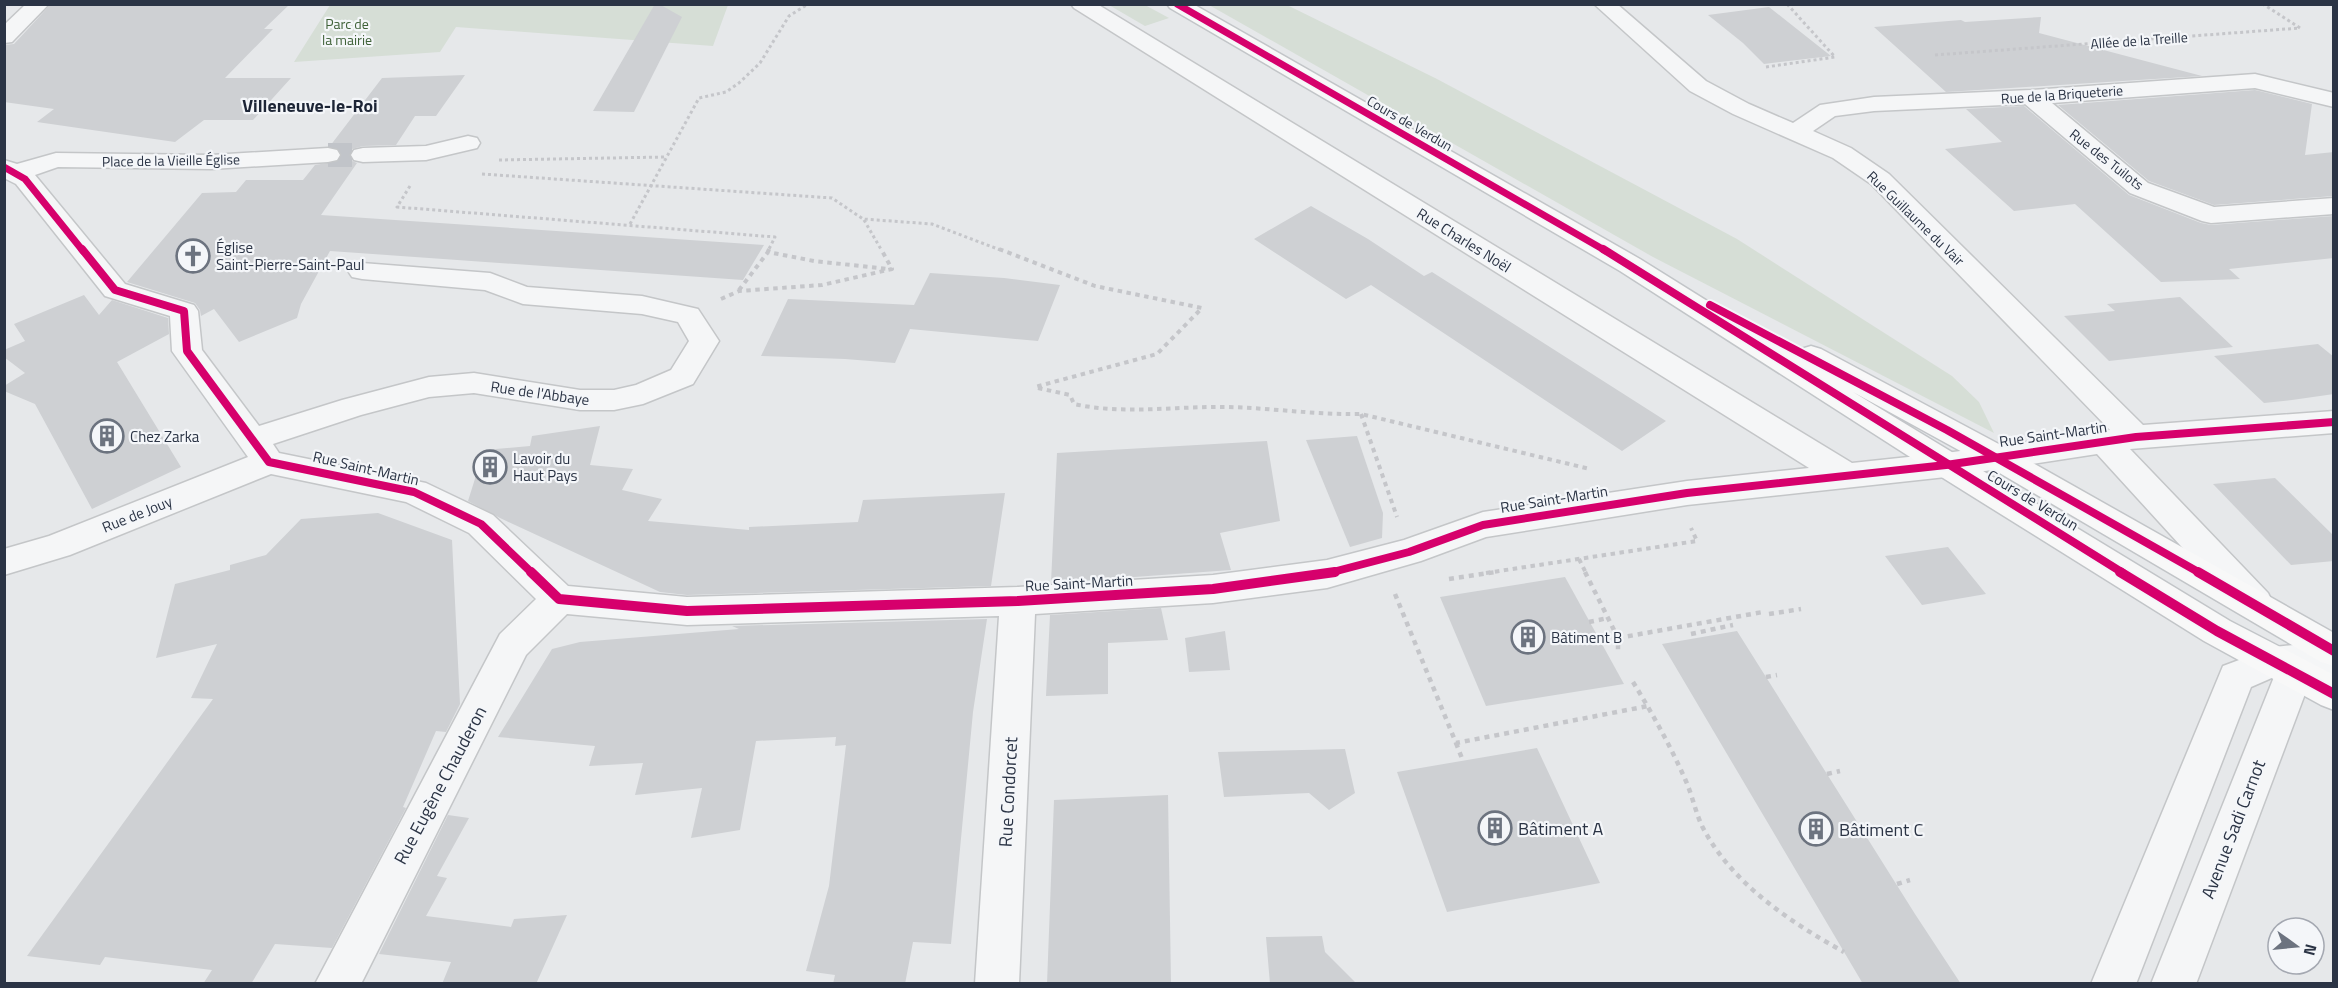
<svg xmlns="http://www.w3.org/2000/svg" width="2338" height="988" font-family="'Titillium Web',sans-serif">
  <rect width="100%" height="100%" fill="#e6e8ea"/>
  <g fill="#d6ded6">
    <polygon points="330,5 728,5 713,46 456,27 440,52 294,62"/>
    <polygon points="1109,5 1145,5 1169,18 1145,26"/>
    <polygon points="1209,5 1287,5 1437,79 1737,239 1952,376 1979,402 1994,433 1653,257"/>
  </g>
  <g fill="#ced0d3">
    <polygon points="51,4 290,4 264,29 273,29 225,78 291,78 253,120 204,120 175,142 37,122 54,109 4,102 4,45 14,44"/>
    <polygon points="655,4 659,4 682,17 634,112 593,111"/>
    <polygon points="1769,7 1788,22 1831,56 1764,64 1743,43 1708,15"/>
    <polygon points="2041,17 2039,33 2202,76 1946,92 1874,27 1961,20 1965,22"/>
    <polygon points="465,75 436,116 415,116 396,145 363,146 352,149 349,156 352,161 357,163 321,215 764,245 743,280 330,251 301,304 297,318 239,342 214,309 201,316 200,310 195,303 127,282 202,193 236,192 246,180 303,180 315,165 339,161 342,156 339,149 330,146 382,78"/>
    <polygon points="2255,90 2312,104 2305,155 2334,152 2334,196 2214,205 2149,181 2058,105"/>
    <polygon points="2024,106 2129,195 2201,223 2211,225 2334,216 2334,258 2229,269 2240,279 2161,282 2075,204 2014,211 1945,149 2002,142 1966,109"/>
    <polygon points="1311,206 1368,239 1424,276 1432,272 1666,421 1622,451 1371,285 1346,299 1254,239"/>
    <polygon points="930,273 1004,278 1060,285 1038,341 910,329 895,363 845,359 761,356 788,299 914,305"/>
    <polygon points="84,295 99,315 112,300 168,318 169,334 117,362 181,467 92,509 35,404 4,391 4,386 25,373 4,357 4,350 25,341 14,324"/>
    <polygon points="2180,297 2233,347 2109,361 2064,316 2115,311 2107,304"/>
    <polygon points="2318,344 2334,357 2334,394 2292,400 2264,403 2214,356"/>
    <polygon points="600,426 590,465 633,469 622,490 662,499 648,521 749,530 749,527 858,522 863,500 1005,493 991,586 687,595 660,592 500,518 468,501 484,450 530,446 532,436"/>
    <polygon points="1357,436 1383,513 1382,538 1350,547 1306,440"/>
    <polygon points="1267,441 1280,521 1220,533 1231,570 1051,583 1057,453"/>
    <polygon points="2275,478 2334,536 2334,561 2291,565 2213,484"/>
    <polygon points="378,513 452,540 460,704 446,732 436,731 403,807 406,808 332,948 275,944 251,984 203,984 212,970 105,957 100,965 27,956 213,699 191,698 217,644 156,658 175,584 230,570 230,565 266,555 301,519"/>
    <polygon points="1948,547 1986,594 1922,605 1885,556"/>
    <polygon points="1565,577 1624,684 1486,706 1440,597"/>
    <polygon points="1161,608 1168,640 1108,643 1108,694 1046,696 1050,615"/>
    <polygon points="987,619 973,712 951,944 913,942 905,984 833,984 835,975 806,971 829,886 846,745 835,746 836,737 756,741 740,830 691,838 702,788 635,795 643,763 589,766 595,746 498,737 552,649 580,642 739,629 732,626"/>
    <polygon points="1225,631 1230,670 1189,672 1185,638"/>
    <polygon points="1737,631 1915,914 1961,984 1863,984 1662,644"/>
    <polygon points="1537,748 1600,883 1447,912 1397,772"/>
    <polygon points="1345,749 1355,793 1329,810 1309,793 1224,797 1218,752"/>
    <polygon points="1168,795 1171,984 1047,984 1054,800"/>
    <polygon points="448,815 469,818 437,876 447,878 426,916 511,927 514,919 567,915 536,984 442,984 451,962 379,954"/>
    <polygon points="1322,936 1325,952 1357,984 1270,984 1266,937"/>
  </g>
  <g fill="none" stroke-linecap="round" stroke-linejoin="round">
    <polyline stroke="#c1c4c9" stroke-width="24" stroke-dasharray="24 12" stroke-linecap="butt" points="328,155 363,155"/>
    <g stroke="#c4c6c8" stroke-width="3">
      <g id="street">
        <polygon points="26,4 49,4 12,42 4,43 4,25"/>
        <polygon points="1071,4 1097,4 1852,463 1946,453 2110,430 1871,184 1833,158 1733,114 1690,91 1594,4 1617,4 1706,81 1749,104 1793,123 1820,105 1874,97 2031,90 2255,74 2334,93 2334,107 2255,88 2052,103 2148,183 2214,207 2334,198 2334,214 2211,223 2202,221 2130,193 2025,104 1874,111 1835,116 1813,131 1851,148 1889,174 2143,425 2334,411 2334,433 2130,449 2268,593 2273,603 2268,613 2255,617 2242,613 2097,454 1946,477 1687,505 1486,537 1421,561 1327,588 1213,603 1035,614 1019,984 975,984 999,616 687,625 567,614 526,655 361,984 315,984 500,634 536,599 469,533 406,502 271,474 70,555 4,575 4,549 49,536 248,457 172,351 170,316 105,296 16,184 4,178 4,160 17,164 56,153 211,155 328,148 337,150 340,155 337,160 328,162 211,169 58,167 35,175 125,284 194,305 198,311 202,350 259,426 342,400 429,377 474,373 580,390 614,390 636,385 671,370 689,341 678,322 642,314 523,304 485,290 362,279 352,277 348,271 352,265 362,263 490,273 527,287 642,296 698,309 719,341 693,384 643,404 614,410 580,410 474,393 429,397 361,415 273,444 279,453 426,483 493,515 568,586 687,597 1018,587 1213,575 1327,560 1404,540 1483,512 1687,481 1809,468 1074,8"/>
        <polygon points="468,136 477,138 480,143 477,148 426,160 363,162 354,160 351,155 354,150 363,148 426,146"/>
        <polygon points="2294,645 2334,653 2334,684 2311,678 2196,984 2151,984 2274,677 2251,687 2136,984 2091,984 2223,666 2274,647"/>
      </g>
    </g>
    <g stroke="#c2c5c8" stroke-width="3">
      <polygon id="primary" points="1167,4 1193,4 1640,259 1797,357 1801,349 1811,346 1821,349 2008,449 2334,633 2334,666 2321,662 1986,465 1853,392 2230,621 2334,675 2334,710 2321,705 2204,641 1935,473 1620,271 1170,8"/>
    </g>
    <g stroke="#c5c6ca" stroke-width="3" stroke-dasharray="3 3" stroke-linecap="butt">
      <polyline points="1935,55 2300,28 2263,4"/>
      <polyline points="1766,67 1835,57 1787,4"/>
      <polyline points="499,160 665,157"/>
      <polyline points="482,174 832,198 863,219 932,224 1003,251"/>
      <polyline points="410,186 397,207 775,237 768,251"/>
      <polyline points="864,220 882,251"/>
      <polyline points="630,224 699,98 726,92 739,83 760,63 789,16 808,4"/>
    </g>
    <g stroke="#c5c6ca" stroke-width="4" stroke-dasharray="4.5 4.5" stroke-linecap="butt">
      <polyline points="999,249 1095,286 1202,308 1157,354 1035,387"/>
      <polyline points="768,252 769,249"/>
      <polyline points="739,290 768,252 814,261 888,269"/>
      <polyline points="721,299 739,291 822,285 892,269 881,249"/>
      <path d="M1038 388 1070 395 1074 404C1123 415 1176 406 1227 407 1272 408 1316 415 1361 414L1590 469"/>
      <polyline points="1361,414 1397,517"/>
      <polyline points="1579,559 1586,573"/>
      <polyline points="1486,573 1697,541 1691,528"/>
    </g>
    <g stroke="#c5c6ca" stroke-width="4.5" stroke-dasharray="5 5" stroke-linecap="butt">
      <polyline points="1585,572 1618,638 1618,651"/>
      <polyline points="1449,579 1496,572"/>
      <polyline points="1395,594 1456,743 1648,706"/>
      <polyline points="1769,614 1801,609"/>
      <polyline points="1589,622 1608,618"/>
      <polyline points="1691,634 1733,625"/>
      <polyline points="1618,638 1763,612"/>
      <polyline points="1766,677 1777,675"/>
      <path d="M1633 682C1652 713 1670 745 1685 779 1692 794 1695 811 1702 826 1731 883 1790 922 1844 952"/>
      <polyline points="1456,743 1463,761"/>
      <polyline points="1827,774 1840,771"/>
      <polyline points="1897,884 1910,880"/>
    </g>
    <use href="#street" fill="#f5f6f7" fill-rule="evenodd"/>
    <use href="#primary" fill="#f8f8f8" fill-rule="evenodd"/>
    <g stroke="#f4f6f9" stroke-width="10">
      <g id="cycleway-far2">
        <polyline points="1177,4 1606,251"/>
        <polyline points="4,167 25,179 83,251"/>
      </g>
    </g>
    <g stroke="#f4f6f9" stroke-width="12">
      <g id="cycleway-far1">
        <polyline points="82,249 115,290 184,311 187,351 269,462 414,492 481,524 532,573"/>
        <polyline points="1603,249 2123,573"/>
        <polyline points="1710,305 1947,430 2200,573"/>
        <polyline points="1329,573 1409,552 1483,525 1687,493 1946,465 2136,437 2334,422"/>
      </g>
    </g>
    <g stroke="#f4f6f9" stroke-width="14">
      <g id="cycleway">
        <polyline points="531,572 559,599 687,611 1018,601 1213,589 1335,572"/>
        <polyline points="2120,572 2217,631 2334,694"/>
        <polyline points="2198,572 2334,651"/>
      </g>
    </g>
    <use href="#cycleway-far2" stroke="#d6006c" stroke-width="7"/>
    <use href="#cycleway-far1" stroke="#d6006c" stroke-width="8"/>
    <use href="#cycleway" stroke="#d6006c" stroke-width="10"/>
  </g>
  <defs>
    <g id="church-ring" transform="scale(1.725)"><circle r="9.5" fill="#f4f6f9" stroke="#6c737f" stroke-width="1.5"/><path d="M-1.2-6h2.4v3.5h3.3v2.4h-3.3V6h-2.4V-.1h-3.3v-2.4h3.3Z" fill="#6c737f"/></g>
    <g id="building-ring" transform="scale(1.725)"><circle r="9.5" fill="#f4f6f9" stroke="#6c737f" stroke-width="1.5"/><path d="M-4-6H4V6H1V3H-1V6H-4ZM-2.5-4.3h1.7v1.8h-1.7ZM.8-4.3h1.7v1.8H.8ZM-2.5-1h1.7V.8h-1.7ZM.8-1h1.7V.8H.8Z" fill="#6c737f"/></g>
  </defs>
  <g fill-rule="evenodd">
    <use href="#church-ring" x="193" y="256"/>
    <use href="#building-ring" x="107" y="436"/>
    <use href="#building-ring" x="490" y="467"/>
    <use href="#building-ring" x="1528" y="637"/>
    <use href="#building-ring" x="1495" y="828"/>
    <use href="#building-ring" x="1816" y="829"/>
  </g>
  <g text-anchor="middle" dominant-baseline="central" stroke-width="4.5" stroke-linejoin="round" paint-order="stroke">
    <g font-size="14" fill="#3f6138" stroke="#f4f6f9">
      <text x="347" y="23">Parc de<tspan x="347" dy="16">la mairie</tspan></text>
    </g>
    <g font-size="14" fill="#2b3445" stroke="#f4f6f9">
      <text transform="translate(2139 40) rotate(-4)">Allée de la Treille</text>
      <text transform="translate(2062 94) rotate(-4)">Rue de la Briqueterie</text>
      <text transform="translate(1410 123) rotate(30)">Cours de Verdun</text>
      <text transform="translate(2107 159) rotate(38)">Rue des Tuilots</text>
      <text transform="translate(171 160) rotate(-1)">Place de la Vieille Église</text>
      <text transform="translate(1916 218) rotate(44)">Rue Guillaume du Vair</text>
    </g>
    <g font-size="15" fill="#2b3445" stroke="#f4f6f9">
      <text transform="translate(1464 240) rotate(32)">Rue Charles Noël</text>
      <text transform="translate(540 393) rotate(8)">Rue de l'Abbaye</text>
      <text transform="translate(2053 434) rotate(-8)">Rue Saint-Martin</text>
      <text transform="translate(366 468) rotate(13)">Rue Saint-Martin</text>
      <text transform="translate(1554 499) rotate(-9)">Rue Saint-Martin</text>
      <text transform="translate(2033 500) rotate(31)">Cours de Verdun</text>
      <text transform="translate(137 514) rotate(-22)">Rue de Jouy</text>
      <text transform="translate(1079 583) rotate(-3)">Rue Saint-Martin</text>
    </g>
    <g font-size="15" fill="#2b3445" stroke="#f4f6f9" text-anchor="start">
      <text x="216" y="247">Église<tspan x="216" dy="17">Saint-Pierre-Saint-Paul</tspan></text>
      <text x="130" y="436">Chez Zarka</text>
      <text x="513" y="458">Lavoir du<tspan x="513" dy="17">Haut Pays</tspan></text>
      <text x="1551" y="637">Bâtiment B</text>
    </g>
    <g font-size="18" font-weight="bold" fill="#1d2536" stroke="#f4f6f9">
      <text x="310" y="105">Villeneuve-le-Roi</text>
    </g>
    <g font-size="18" fill="#2b3445" stroke="#f4f6f9">
      <text transform="translate(440 785) rotate(-62)">Rue Eugène Chauderon</text>
      <text transform="translate(1008 792) rotate(-87)">Rue Condorcet</text>
      <text transform="translate(2233 829) rotate(-69)">Avenue Sadi Carnot</text>
    </g>
    <g font-size="18" fill="#2b3445" stroke="#f4f6f9" text-anchor="start">
      <text x="1518" y="828">Bâtiment A</text>
      <text x="1839" y="829">Bâtiment C</text>
    </g>
  </g>
  <rect width="2338" height="988" fill="none" stroke="#2b3445" stroke-width="12"/>
  <g transform="translate(2296 946) rotate(105)"><circle r="28" fill="#f4f6f9" stroke="#a4a8b1" stroke-width="1.5"/>
  <path d="M0-4.5L10 22L0 15L-10 22Z" fill="#6c737f"/>
  <text y="-9" font-size="16" font-weight="bold" text-anchor="middle" fill="#2b3445">N</text>
  </g>
</svg>
